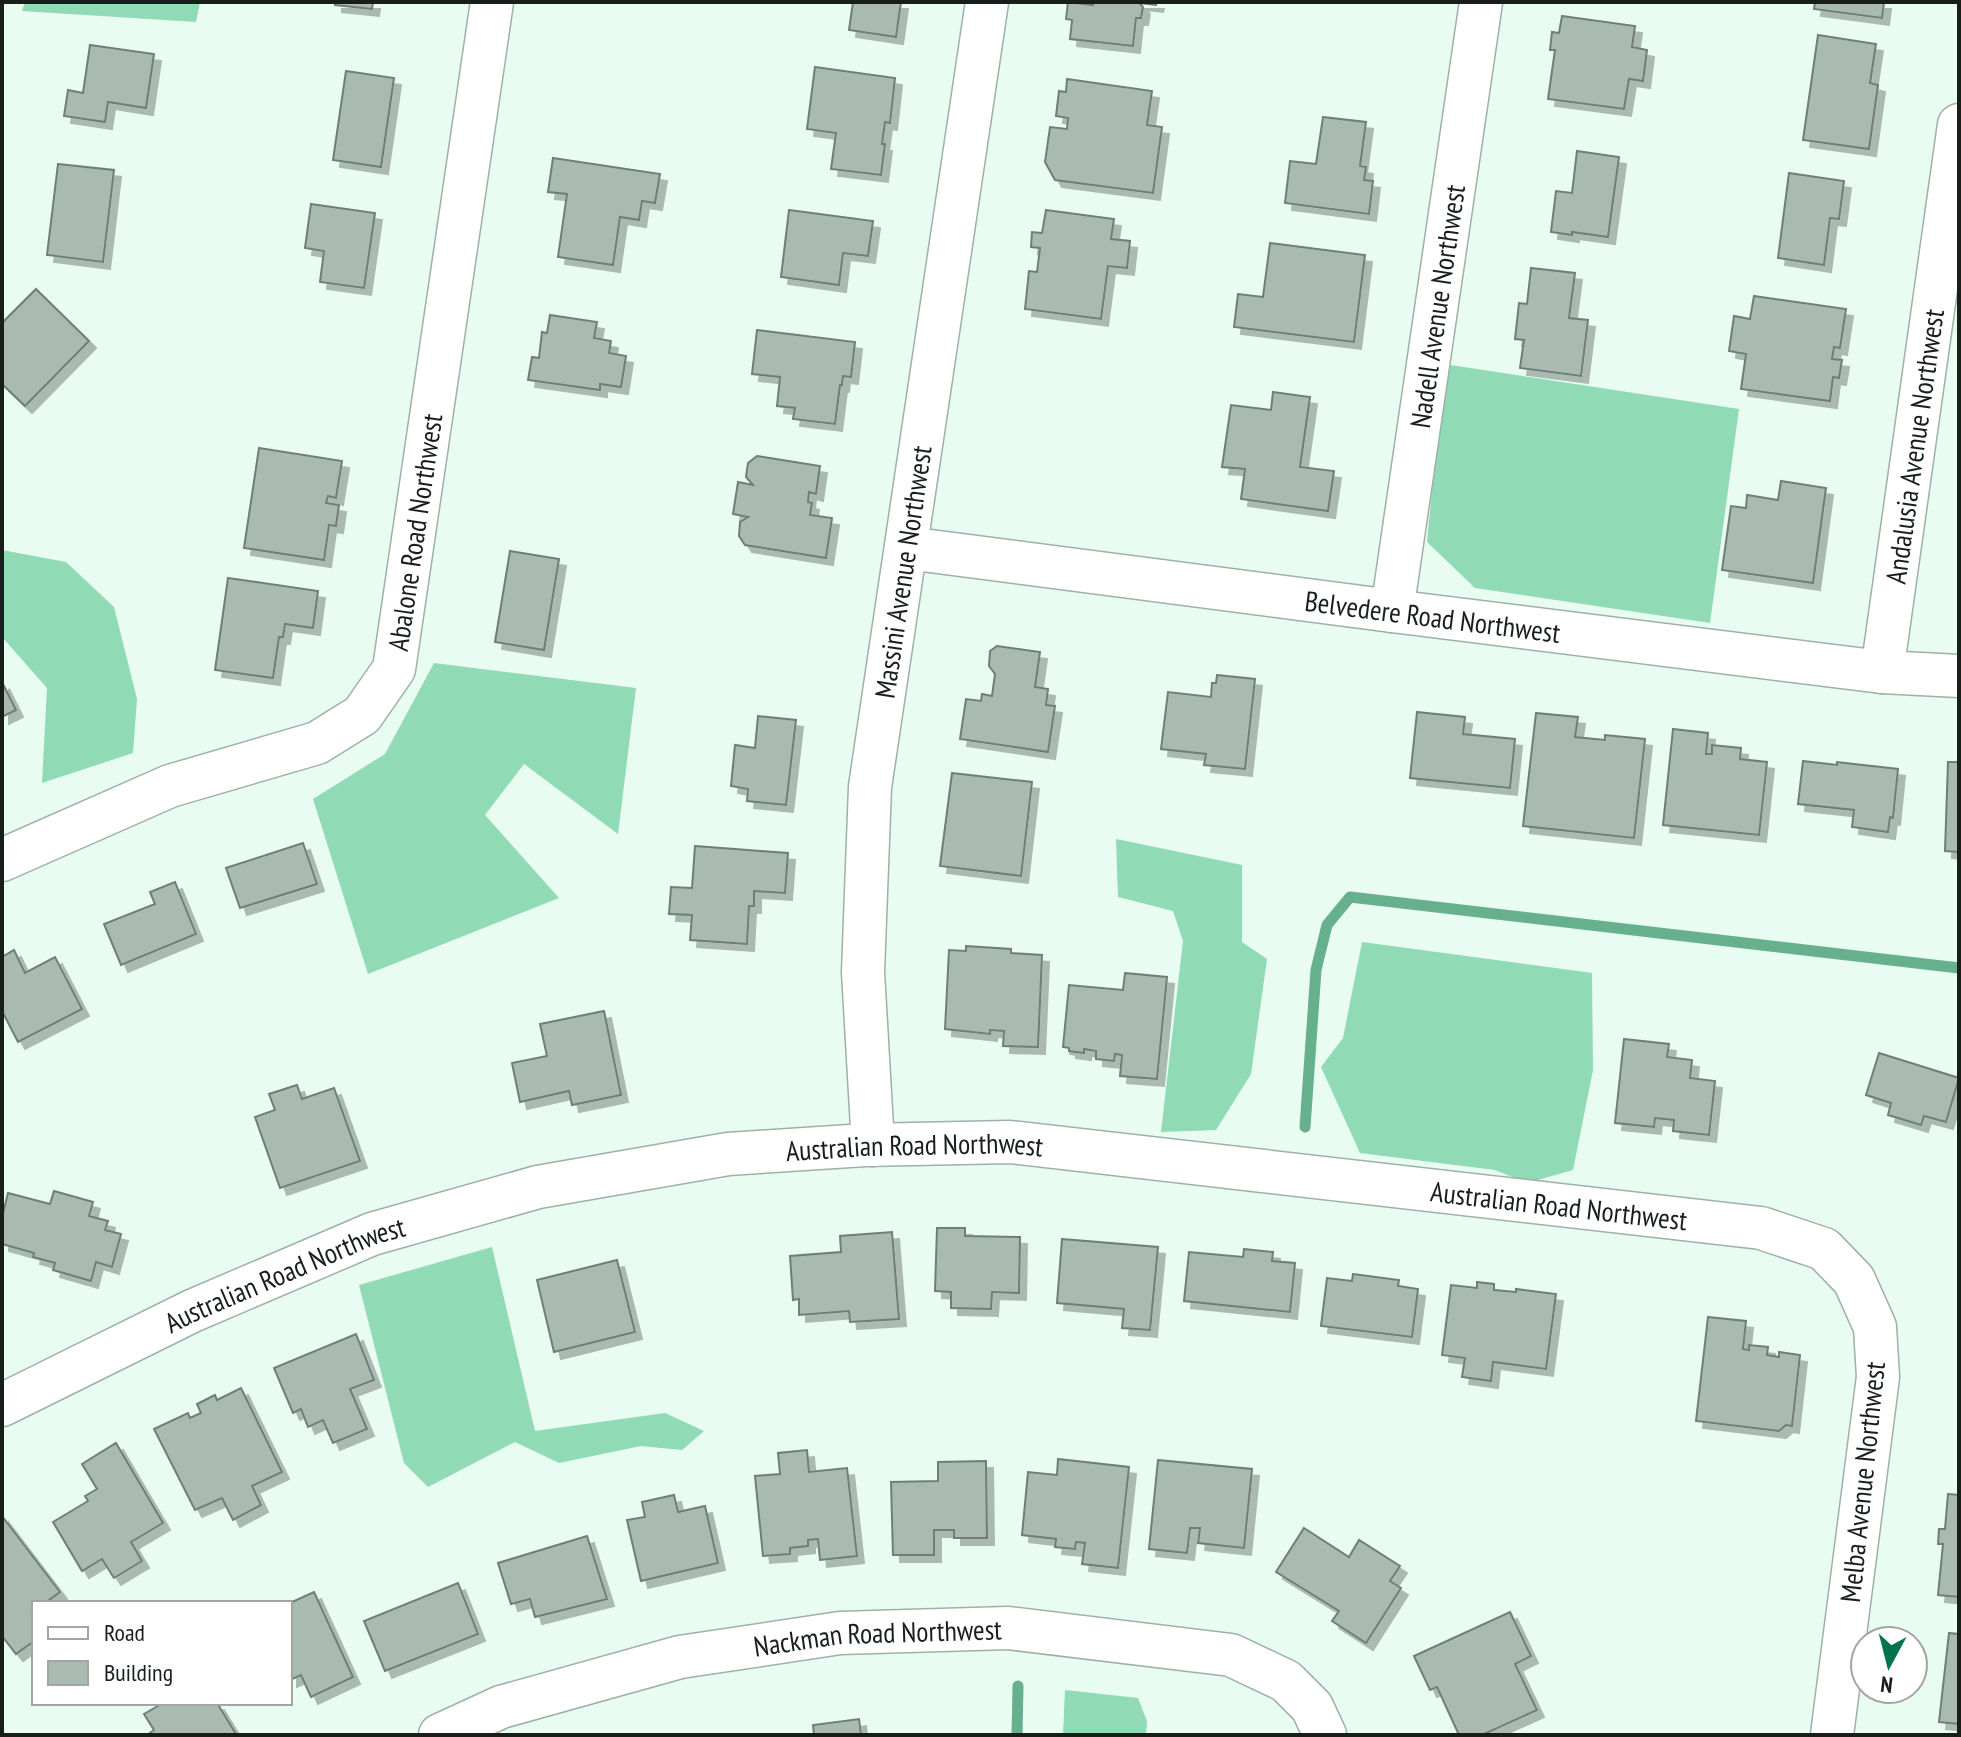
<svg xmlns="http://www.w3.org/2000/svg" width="1961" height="1737" font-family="'PT Sans Narrow',sans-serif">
  <defs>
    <filter id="shadow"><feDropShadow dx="7" dy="7" stdDeviation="0" flood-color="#0004"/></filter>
  </defs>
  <rect width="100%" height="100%" fill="#e8fcf1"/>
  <g fill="#90dab5">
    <polygon points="25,2 200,2 196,22 22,11"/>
    <polygon points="1444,364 1739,409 1710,623 1475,588 1427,542"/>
    <polygon points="2,550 66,562 114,607 137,699 133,753 42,783 47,688 2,637"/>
    <polygon points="434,663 636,688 618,834 524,764 485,815 559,898 368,974 313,799 385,754"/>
    <polygon points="1116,839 1242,865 1242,942 1267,959 1251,1074 1216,1130 1161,1132 1183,941 1173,911 1118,897"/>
    <polygon points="1362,942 1592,973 1593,1070 1573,1170 1527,1183 1495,1170 1360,1153 1321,1067 1343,1038"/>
    <polygon points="492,1247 535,1431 665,1413 704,1431 682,1450 641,1446 559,1463 515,1442 428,1487 404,1463 359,1285"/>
    <polygon points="1065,1690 1138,1698 1147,1721 1146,1735 1063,1735"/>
  </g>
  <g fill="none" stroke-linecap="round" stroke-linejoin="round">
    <g stroke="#67b08d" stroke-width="11">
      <polyline points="1305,1127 1316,970 1327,925 1350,897 1959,968"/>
      <polyline points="1017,1735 1018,1686"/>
    </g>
  </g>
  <g fill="#a9bbb1" stroke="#6e7f76" stroke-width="2" filter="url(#shadow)">
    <polygon points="335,2 373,2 372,9 335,5"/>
    <polygon points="853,2 901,2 896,37 849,30"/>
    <polygon points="1068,2 1093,5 1093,2 1157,2 1156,5 1139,3 1143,7 1141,18 1136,18 1133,46 1070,39 1072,20 1066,19"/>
    <polygon points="1815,2 1884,2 1882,18 1814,9"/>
    <polygon points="1562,16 1635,26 1632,47 1647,50 1643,81 1629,79 1624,109 1548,99 1555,50 1550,50 1552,32 1559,33"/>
    <polygon points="1818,35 1876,44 1870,83 1878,85 1869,149 1803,140"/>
    <polygon points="90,45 154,54 146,108 108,102 105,122 64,116 68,90 83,93"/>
    <polygon points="815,67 895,78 890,123 885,122 882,144 885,144 881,175 831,169 836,133 807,129"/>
    <polygon points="346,71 394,78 381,167 333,160"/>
    <polygon points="1067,79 1152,91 1147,125 1162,127 1153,193 1055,180 1045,162 1050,127 1067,129 1068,118 1056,116 1059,91 1066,92"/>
    <polygon points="1323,117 1366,122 1360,166 1366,167 1364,180 1373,181 1369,214 1285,203 1290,161 1316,164"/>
    <polygon points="1577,151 1619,157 1608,237 1572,232 1572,235 1551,232 1556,191 1572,193"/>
    <polygon points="553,158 660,174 655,203 642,201 639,220 620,217 613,265 558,257 567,194 548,192"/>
    <polygon points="58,164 114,170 103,262 47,255"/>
    <polygon points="1789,173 1844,181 1839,219 1830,218 1824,265 1778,258"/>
    <polygon points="311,204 375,213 364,288 320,282 324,251 305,248"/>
    <polygon points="789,210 873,221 868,256 843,253 839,285 781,277"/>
    <polygon points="1046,210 1114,219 1111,239 1130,241 1127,268 1108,266 1101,319 1025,309 1029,271 1037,272 1040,248 1031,247 1032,232 1042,233"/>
    <polygon points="1270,243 1365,255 1354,342 1234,327 1238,294 1263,297"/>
    <polygon points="1531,268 1575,273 1569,318 1588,320 1581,376 1520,368 1524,340 1515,339 1519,303 1527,304"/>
    <polygon points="36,289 89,341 25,406 2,384 2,323"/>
    <polygon points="1754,296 1846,309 1840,348 1834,347 1832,359 1842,360 1839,378 1833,377 1830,401 1741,389 1746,354 1729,351 1734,316 1750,319"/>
    <polygon points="550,315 597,322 594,338 611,341 609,353 626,356 621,387 600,384 600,390 528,380 532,357 539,358 542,332 547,333"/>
    <polygon points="757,330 855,342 851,377 843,376 842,385 840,385 835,424 793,419 795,408 777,406 780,377 752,374"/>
    <polygon points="1273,392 1310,397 1300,467 1334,471 1328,511 1241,499 1245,469 1222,467 1231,405 1271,410"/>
    <polygon points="259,448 342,461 336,498 328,496 326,503 339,505 336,526 329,525 324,560 244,548"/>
    <polygon points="757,456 820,466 816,494 809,492 808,502 812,503 810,515 832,518 826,558 745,545 739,536 740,522 748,517 733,514 738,482 753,485 746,477 748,463"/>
    <polygon points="1781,481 1826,488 1813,583 1722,570 1731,506 1746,508 1747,495 1778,500"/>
    <polygon points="510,551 559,559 544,650 495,642"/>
    <polygon points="228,578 318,591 313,628 285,624 283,637 279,637 273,678 215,670"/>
    <polygon points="997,646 1040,652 1035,687 1048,689 1046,705 1055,706 1048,752 960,739 966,699 981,701 982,694 992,696 995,674 989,666 990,651"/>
    <polygon points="1217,675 1255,679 1245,769 1204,765 1206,754 1161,749 1168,692 1211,697 1212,683 1216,683"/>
    <polygon points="2,682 16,710 2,717"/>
    <polygon points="1417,712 1465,717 1463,734 1515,739 1510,788 1410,778"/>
    <polygon points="1536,713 1578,717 1575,737 1605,740 1605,735 1645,739 1634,838 1523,826"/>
    <polygon points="758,716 796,720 786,805 747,801 748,789 731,786 735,745 755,748"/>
    <polygon points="1673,729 1708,733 1706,754 1712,754 1712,745 1741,748 1740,759 1767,762 1759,835 1663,825"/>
    <polygon points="1803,761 1837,765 1837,762 1898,769 1893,818 1890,817 1888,832 1852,827 1854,810 1798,804"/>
    <polygon points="1948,762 1959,762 1959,852 1945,851"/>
    <polygon points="952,773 1032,782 1021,876 940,866"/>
    <polygon points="303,843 317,884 240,908 226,868"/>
    <polygon points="695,846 788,853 785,893 754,891 754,906 749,906 747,944 690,940 692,915 669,914 671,887 692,888"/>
    <polygon points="175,882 196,934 121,965 104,924 155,904 150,892"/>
    <polygon points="966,946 1011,949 1011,953 1042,955 1038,1047 1003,1046 1004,1031 990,1030 990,1034 945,1029 949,950 966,951"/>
    <polygon points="14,950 25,973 55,957 82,1009 18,1042 2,1011 2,957"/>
    <polygon points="1125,973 1167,977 1157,1079 1120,1076 1122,1055 1115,1054 1114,1061 1096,1059 1096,1051 1084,1049 1084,1053 1069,1051 1069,1048 1063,1047 1069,985 1123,990"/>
    <polygon points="604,1011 621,1095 572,1105 569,1091 520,1102 512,1063 547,1056 540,1024"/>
    <polygon points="1624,1039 1669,1044 1667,1057 1692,1060 1690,1078 1715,1081 1709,1135 1673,1131 1674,1120 1655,1118 1654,1127 1615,1123"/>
    <polygon points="1879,1053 1959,1078 1946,1122 1924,1116 1921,1125 1888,1115 1891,1103 1866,1095"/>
    <polygon points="297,1085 302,1099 334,1088 360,1161 280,1188 255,1117 275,1110 269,1094"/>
    <polygon points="54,1191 93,1202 89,1216 108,1221 105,1230 121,1234 112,1267 96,1262 91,1281 53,1270 55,1263 33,1257 34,1253 2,1244 2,1217 8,1193 50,1204"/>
    <polygon points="937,1228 965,1228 965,1236 1020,1237 1019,1293 992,1292 991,1309 951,1308 951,1292 935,1291"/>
    <polygon points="892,1232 899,1319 850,1322 849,1311 799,1315 799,1299 793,1300 790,1256 841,1252 840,1236"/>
    <polygon points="1062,1239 1158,1247 1150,1330 1122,1328 1124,1309 1057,1303"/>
    <polygon points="1244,1249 1273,1252 1272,1261 1295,1263 1290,1312 1184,1301 1189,1252 1243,1257"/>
    <polygon points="617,1260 635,1332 554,1352 537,1280"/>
    <polygon points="1353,1274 1399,1280 1398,1286 1418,1289 1412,1337 1321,1326 1327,1278 1352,1281"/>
    <polygon points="1477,1282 1494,1284 1494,1290 1516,1292 1516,1289 1556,1294 1546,1369 1493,1362 1491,1381 1462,1377 1465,1358 1442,1355 1451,1285 1477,1288"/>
    <polygon points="1708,1317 1746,1321 1743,1349 1749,1350 1749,1345 1768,1347 1767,1355 1779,1357 1779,1352 1800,1355 1792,1426 1786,1425 1779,1431 1696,1421"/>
    <polygon points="356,1334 374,1380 350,1389 367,1429 333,1443 323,1420 308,1427 301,1409 293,1413 274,1368"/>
    <polygon points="241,1388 282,1472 252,1486 261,1505 233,1520 222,1498 195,1510 154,1429 188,1413 190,1418 201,1413 197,1404 215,1395 217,1400"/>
    <polygon points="116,1443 163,1523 131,1542 142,1561 114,1578 102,1559 82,1571 53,1522 88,1501 85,1496 97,1489 82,1464"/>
    <polygon points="807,1450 809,1472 847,1468 857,1556 820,1560 818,1539 808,1540 808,1546 790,1548 790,1554 763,1556 755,1476 780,1474 778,1453"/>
    <polygon points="1058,1459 1129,1467 1118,1568 1082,1564 1085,1543 1076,1542 1075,1549 1055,1547 1056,1539 1022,1535 1028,1472 1057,1475"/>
    <polygon points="1158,1460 1252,1469 1244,1548 1198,1543 1200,1528 1190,1528 1187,1553 1149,1549"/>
    <polygon points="986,1461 987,1538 954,1538 954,1530 934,1530 934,1555 893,1555 891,1482 938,1481 938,1462"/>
    <polygon points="1948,1494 1959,1495 1959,1597 1938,1595 1943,1544 1938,1544 1939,1529 1945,1529"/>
    <polygon points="674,1495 678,1512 705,1506 718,1563 641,1581 627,1520 645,1517 642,1502"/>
    <polygon points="2,1516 60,1592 45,1603 34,1603 34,1611 32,1612 34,1615 34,1641 16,1654 2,1636"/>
    <polygon points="1304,1528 1349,1557 1359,1540 1400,1566 1390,1581 1401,1588 1366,1643 1332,1621 1339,1611 1276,1572"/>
    <polygon points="587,1536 607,1599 535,1617 530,1599 511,1604 498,1563"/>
    <polygon points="458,1583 478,1634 385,1671 364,1621"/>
    <polygon points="314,1592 353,1677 311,1697 301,1675 290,1680 290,1603"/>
    <polygon points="1510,1612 1531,1656 1515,1664 1537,1710 1482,1735 1459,1735 1437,1687 1430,1690 1414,1656"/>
    <polygon points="1949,1633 1959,1634 1959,1724 1939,1722"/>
    <polygon points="163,1703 188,1703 189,1705 193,1703 217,1703 236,1734 147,1735 154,1730 144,1714"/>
    <polygon points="859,1719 861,1735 814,1735 813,1725"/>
  </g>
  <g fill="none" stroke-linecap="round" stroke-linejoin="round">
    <g stroke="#9fb1a7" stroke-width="45">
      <g id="street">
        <path id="s1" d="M907 548 1392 611 1882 672 1959 676"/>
        <path id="s2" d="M1392 611 1481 2"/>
        <path id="s3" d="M1882 672 1959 125"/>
        <path id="s4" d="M2 860 170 786 317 743 362 715 394 669 492 2"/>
        <path id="s5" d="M873 1145 863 972 870 787 987 2"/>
        <path id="s6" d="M2 1405 192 1311 372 1234 538 1187 728 1154 865 1145 1010 1142 1761 1228 1824 1249 1854 1280 1875 1327 1878 1377 1832 1735"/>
        <path id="s7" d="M440 1735 501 1707 680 1657 840 1633 1008 1628 1231 1655 1286 1681 1312 1707 1325 1735"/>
      </g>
    </g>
    <use href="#street" stroke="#fff" stroke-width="42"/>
  </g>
  <g text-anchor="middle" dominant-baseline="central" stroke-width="7" stroke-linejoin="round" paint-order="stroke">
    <g font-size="28" fill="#181f1b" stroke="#fff">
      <text stroke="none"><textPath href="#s2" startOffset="308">Nadell Avenue Northwest</textPath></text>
      <text stroke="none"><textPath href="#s3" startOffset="228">Andalusia Avenue Northwest</textPath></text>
      <text stroke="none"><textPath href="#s4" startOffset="584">Abalone Road Northwest</textPath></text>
      <text stroke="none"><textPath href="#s5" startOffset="576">Massini Avenue Northwest</textPath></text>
      <text stroke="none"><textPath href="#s1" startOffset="530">Belvedere Road Northwest</textPath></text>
      <text stroke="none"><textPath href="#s6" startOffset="960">Australian Road Northwest</textPath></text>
      <text stroke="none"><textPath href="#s6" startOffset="1608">Australian Road Northwest</textPath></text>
      <text stroke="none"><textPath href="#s6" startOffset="312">Australian Road Northwest</textPath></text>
      <text transform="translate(1862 1482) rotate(-84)">Melba Avenue Northwest</text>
      <text stroke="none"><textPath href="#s7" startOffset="452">Nackman Road Northwest</textPath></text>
    </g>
  </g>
  <rect width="1961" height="1737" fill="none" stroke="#181f1b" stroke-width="8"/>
  <rect x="32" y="1601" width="260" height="104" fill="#ffffff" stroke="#a3a5a4" stroke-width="2"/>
  <rect x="48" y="1627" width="40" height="12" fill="#ffffff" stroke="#a3a5a4" stroke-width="2"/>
  <text x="104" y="1641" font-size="24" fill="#181f1b">Road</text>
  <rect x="48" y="1661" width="40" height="24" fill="#a9bbb1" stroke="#a3a5a4" stroke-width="2"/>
  <text x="104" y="1681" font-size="24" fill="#181f1b">Building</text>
  <g transform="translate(1889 1665) rotate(187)"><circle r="38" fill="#ffffff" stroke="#a3a5a4" stroke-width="2"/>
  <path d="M0-6L14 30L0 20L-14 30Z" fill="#03744e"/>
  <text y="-12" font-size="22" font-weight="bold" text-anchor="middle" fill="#181f1b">N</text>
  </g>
</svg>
